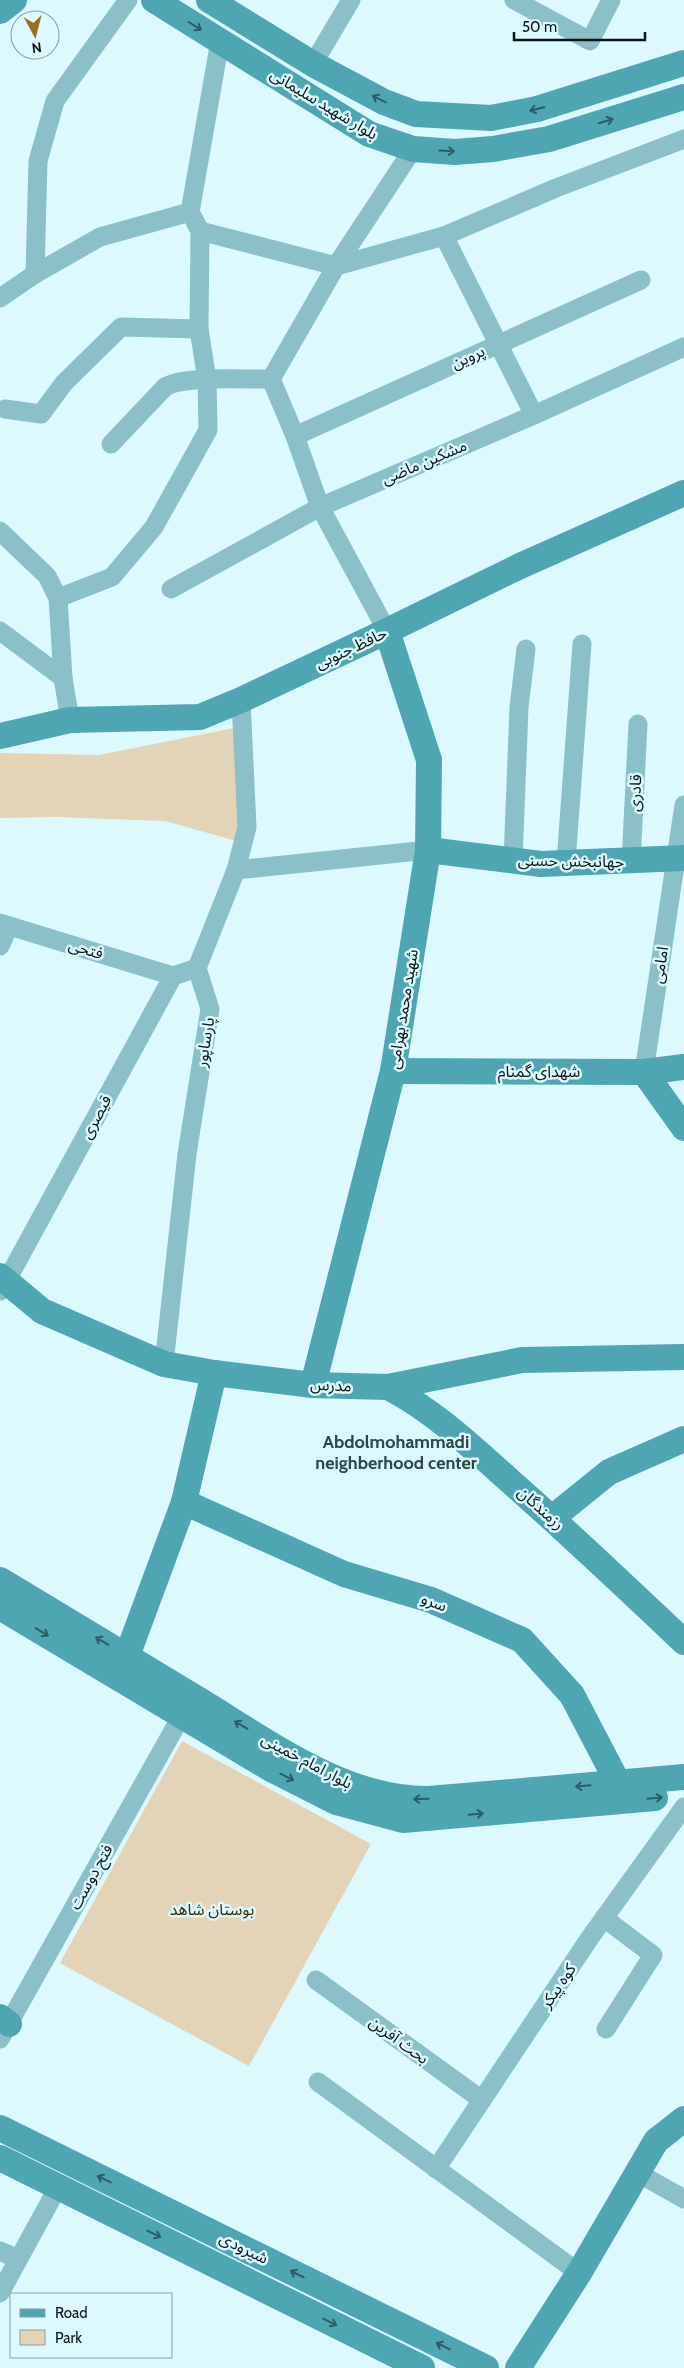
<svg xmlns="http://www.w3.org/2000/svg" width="684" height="2368" font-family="Cabin,'Noto Sans Arabic',sans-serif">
  <rect width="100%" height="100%" fill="#dcf9fe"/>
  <g fill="#e3d3b7">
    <polygon points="249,725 240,842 165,821 56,817 0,818 0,753 99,755"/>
    <polygon points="182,1741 371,1844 249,2066 60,1963"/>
  </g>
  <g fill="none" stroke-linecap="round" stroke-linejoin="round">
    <g stroke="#8bc0c9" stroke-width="19">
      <polyline points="514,0 590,41 611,0"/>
      <polyline points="313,64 351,0"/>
      <polyline points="200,231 336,266 444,236"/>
      <polyline points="35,274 38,161 55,101 128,0"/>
      <polyline points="0,298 35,274 100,237 190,212"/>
      <polyline points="5,409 41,414 64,383 121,327 199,329"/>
      <polyline points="534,415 444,236 556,188 684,139"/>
      <polyline points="295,436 641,280"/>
      <path d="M111 444 165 387C185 375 246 380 271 379"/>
      <polyline points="0,531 47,576 58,598 63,678 70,720"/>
      <polyline points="171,589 320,507 534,415 684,347"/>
      <polyline points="58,598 112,577 154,527 208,430 207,380 199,329 200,231 190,212 220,41"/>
      <polyline points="0,631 63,678"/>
      <polyline points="387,631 320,507 295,436 271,379 336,266 413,149"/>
      <polyline points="513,861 519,707 526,649"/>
      <polyline points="631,862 638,724"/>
      <polyline points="566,863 582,644"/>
      <polyline points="236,870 428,850"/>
      <polyline points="0,923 173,976"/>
      <polyline points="0,946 9,926"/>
      <polyline points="644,1072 684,805"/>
      <polyline points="1,1291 173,976 197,968"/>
      <polyline points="164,1364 187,1154 210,1009 197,968 236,870 247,827 241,700"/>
      <polyline points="604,1918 653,1955 606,2029"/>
      <polyline points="316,1980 482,2100"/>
      <polyline points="0,2039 182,1715"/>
      <polyline points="318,2082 579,2273"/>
      <polyline points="436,2169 589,1939 684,1807"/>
      <polyline points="638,2173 684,2199"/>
      <polyline points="0,2251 18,2259"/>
      <polyline points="0,2293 58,2187"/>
    </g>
    <g stroke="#4ea6b3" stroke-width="26">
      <polyline points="154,0 369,134 413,149 455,152 493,149 549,139 684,97"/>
      <polyline points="209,0 313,64 384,102 416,114 491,118 537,109 684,63"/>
      <polyline points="0,11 14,0"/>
      <polyline points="0,736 70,720 200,717 241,700 387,631 520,566 684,493"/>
      <polyline points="428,850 541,864 684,858"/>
      <polyline points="393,1071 644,1072 684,1067"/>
      <polyline points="644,1072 684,1128"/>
      <polyline points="0,1276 42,1311 164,1364 214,1373 313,1385 388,1387 522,1360 684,1357"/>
      <polyline points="313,1385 393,1071 428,850 429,760 387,631"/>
      <path d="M388 1387C434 1411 472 1447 511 1482 570 1534 627 1588 684 1642"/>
      <polyline points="184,1502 344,1574 431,1600 522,1640 572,1695 618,1783"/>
      <polyline points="552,1518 609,1472 684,1439"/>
      <path d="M0 1580C63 1618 126 1656 189 1694 262 1737 341 1800 429 1799L684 1777"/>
      <polyline points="0,1607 271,1769 336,1802 403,1820 655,1798"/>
      <polyline points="127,1656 184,1502 214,1373"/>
      <polyline points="0,2017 9,2024"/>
      <polyline points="0,2128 486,2368"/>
      <polyline points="0,2158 422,2368"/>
      <polyline points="518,2368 579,2273 656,2141 684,2119"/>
    </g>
  </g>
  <defs><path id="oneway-shaft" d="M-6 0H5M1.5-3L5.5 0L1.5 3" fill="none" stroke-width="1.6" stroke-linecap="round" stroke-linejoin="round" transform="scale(1.25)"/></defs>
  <g stroke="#2c5d64">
    <use href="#oneway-shaft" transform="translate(195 26) rotate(32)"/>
    <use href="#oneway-shaft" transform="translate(379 99) rotate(-153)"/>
    <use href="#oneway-shaft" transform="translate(537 109) rotate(166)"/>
    <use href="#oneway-shaft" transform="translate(606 121) rotate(-17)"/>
    <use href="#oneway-shaft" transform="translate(447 151) rotate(3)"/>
    <use href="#oneway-shaft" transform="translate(42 1632) rotate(31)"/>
    <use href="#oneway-shaft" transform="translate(102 1641) rotate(-149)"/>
    <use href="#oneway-shaft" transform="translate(241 1725) rotate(-149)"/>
    <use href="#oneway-shaft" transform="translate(287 1777) rotate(27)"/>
    <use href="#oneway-shaft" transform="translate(583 1786) rotate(175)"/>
    <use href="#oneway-shaft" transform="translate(655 1798) rotate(-5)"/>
    <use href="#oneway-shaft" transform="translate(421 1799) rotate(179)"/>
    <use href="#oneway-shaft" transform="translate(476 1814) rotate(-5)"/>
    <use href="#oneway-shaft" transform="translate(104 2179) rotate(-154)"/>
    <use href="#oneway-shaft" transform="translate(154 2234) rotate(26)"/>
    <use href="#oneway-shaft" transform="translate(297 2274) rotate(-154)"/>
    <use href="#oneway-shaft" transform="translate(330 2322) rotate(27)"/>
    <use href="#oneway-shaft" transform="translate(443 2346) rotate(-154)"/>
  </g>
  <g text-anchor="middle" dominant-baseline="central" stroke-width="5" stroke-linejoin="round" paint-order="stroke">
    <g font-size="16" fill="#091415" stroke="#dcf9fe">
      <text transform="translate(324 104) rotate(31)">بلوار شهید سلیمانی</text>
      <text transform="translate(468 357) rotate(-25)">پروین</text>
      <text transform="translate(424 462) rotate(-23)">مشکین ماضی</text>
      <text transform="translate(351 648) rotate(-25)">حافظ جنوبی</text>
      <text transform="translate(635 793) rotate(-87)">قادری</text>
      <text transform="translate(571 861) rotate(1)">جهانبخش حسنی</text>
      <text transform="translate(86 949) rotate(17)">فتحی</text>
      <text transform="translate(660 965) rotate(-81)">امامی</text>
      <text transform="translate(403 1009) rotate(-81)">شهید محمد بهرامی</text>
      <text transform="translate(205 1042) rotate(-81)">پارساپور</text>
      <text x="539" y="1071">شهدای گمنام</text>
      <text transform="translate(96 1117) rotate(-62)">قیصری</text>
      <text transform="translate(331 1385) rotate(3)">مدرس</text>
      <text transform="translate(541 1508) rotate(42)">رزمندگان</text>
      <text transform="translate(434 1602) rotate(21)">سرو</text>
      <text transform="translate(307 1761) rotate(28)">بلوار امام خمینی</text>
      <text transform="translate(91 1877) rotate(-61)">فتح دوست</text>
      <text transform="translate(558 1986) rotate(-56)">کوه پیکر</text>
      <text transform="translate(399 2040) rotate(36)">بحث آفرین</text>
      <text transform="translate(244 2248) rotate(26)">شیرودی</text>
    </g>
    <g font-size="16" fill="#3c2a04" stroke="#dcf9fe">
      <text x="212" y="1909">بوستان شاهد</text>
    </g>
    <g font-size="18" font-weight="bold" fill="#2e474b" stroke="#dcf9fe">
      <text x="396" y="1442">Abdolmohammadi<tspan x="396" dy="21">neighberhood center</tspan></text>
    </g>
  </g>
  <rect x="10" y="2293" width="162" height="65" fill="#dcf9fe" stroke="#889da1"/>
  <rect x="20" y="2309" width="25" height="8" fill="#4ea6b3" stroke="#889da1"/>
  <text x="55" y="2318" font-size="15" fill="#091415">Road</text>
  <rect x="20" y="2330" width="25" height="15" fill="#e3d3b7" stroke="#889da1"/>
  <text x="55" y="2343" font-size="15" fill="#091415">Park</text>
  <g transform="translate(35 35) rotate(173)"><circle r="24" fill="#dcf9fe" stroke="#889da1"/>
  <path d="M0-4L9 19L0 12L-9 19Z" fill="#99711d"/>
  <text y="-8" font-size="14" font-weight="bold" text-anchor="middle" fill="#091415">N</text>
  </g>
  <path d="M514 32v8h131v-8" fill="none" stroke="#091415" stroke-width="2.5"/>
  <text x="522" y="32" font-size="15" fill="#091415" stroke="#dcf9fe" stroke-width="4" paint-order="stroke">50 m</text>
</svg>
